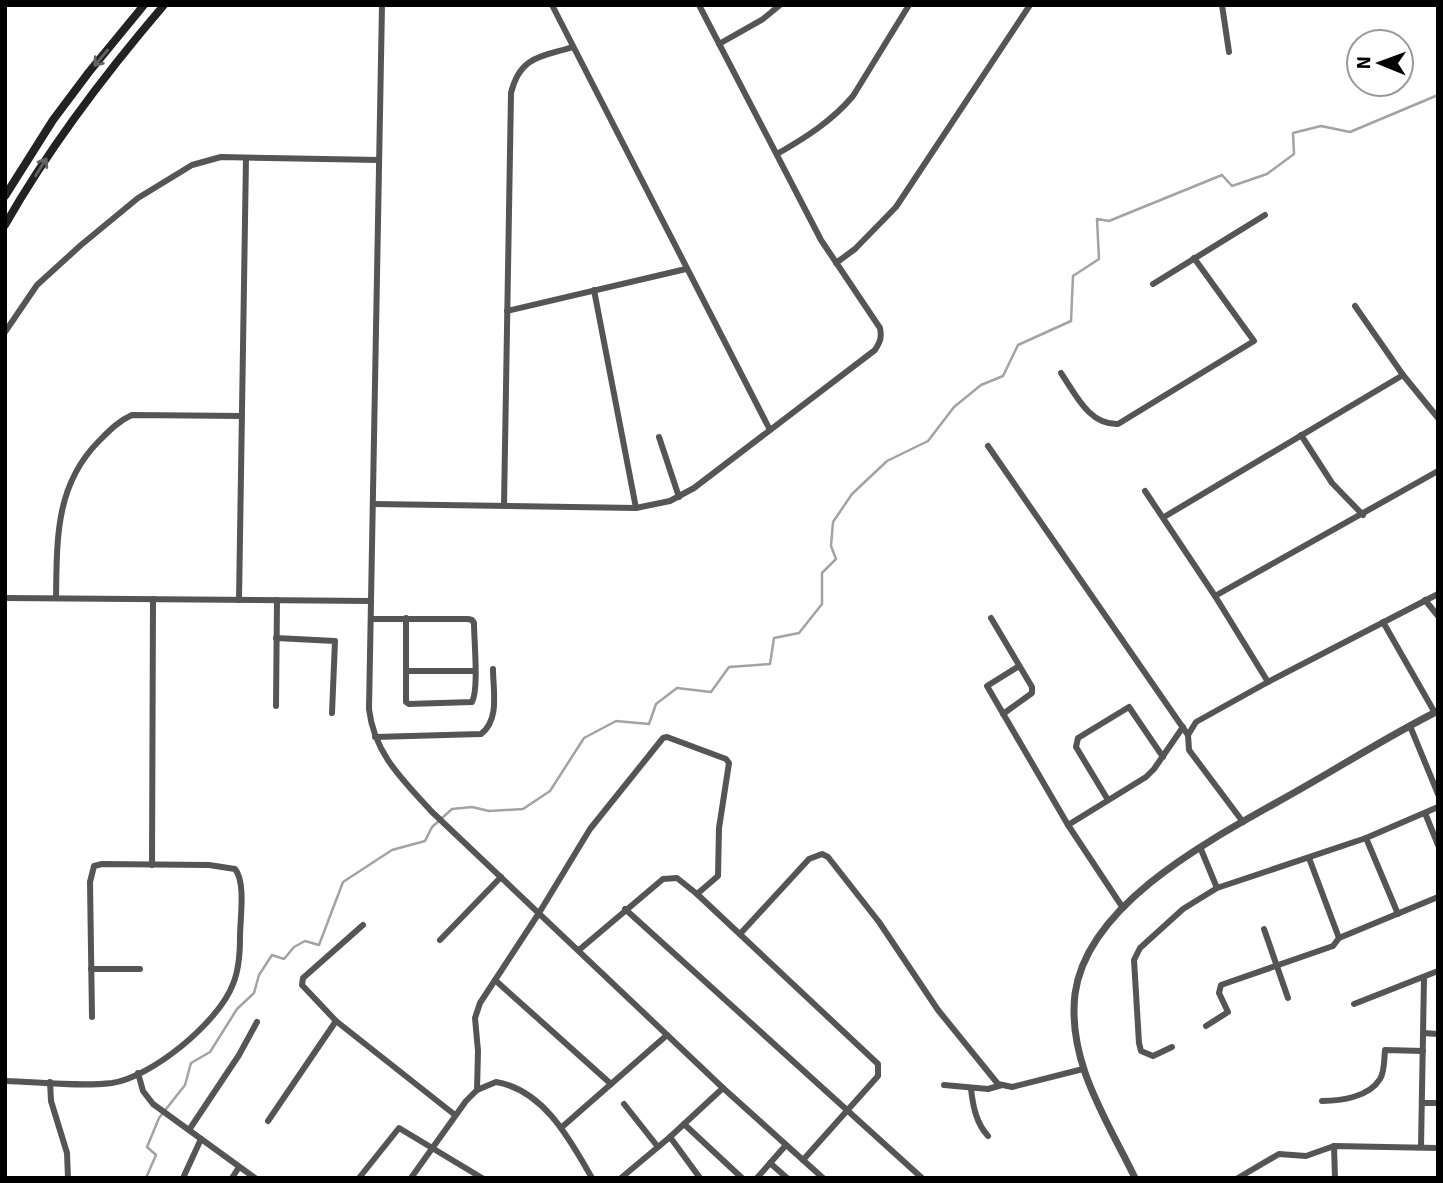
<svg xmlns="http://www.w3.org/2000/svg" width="1443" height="1183" font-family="Signika,sans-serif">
  <rect width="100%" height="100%" fill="#fff"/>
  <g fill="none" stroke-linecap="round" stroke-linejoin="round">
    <polyline stroke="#a3a3a3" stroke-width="2.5" points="146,1178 156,1155 147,1147 159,1118 185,1085 191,1063 210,1052 237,1009 254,993 259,975 272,955 284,959 294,947 305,941 319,945 343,882 392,850 425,841 432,827 452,809 472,807 489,811 523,809 550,791 584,738 616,721 649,724 656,704 677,688 711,692 729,667 770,664 774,638 799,633 822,604 822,573 836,559 831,546 833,522 852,494 887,461 928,441 954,407 981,385 1003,376 1018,345 1071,321 1073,276 1099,259 1097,219 1109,221 1222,175 1232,186 1267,174 1294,154 1293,133 1321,126 1350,132 1438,95"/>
    <g stroke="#555" stroke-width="6">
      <path d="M382 5 369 709C374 753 402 779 431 811L723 1088 823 1178"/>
      <polyline points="552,5 770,430"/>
      <polyline points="1222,5 1229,52"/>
      <polyline points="719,44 763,19 780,5"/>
      <path d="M777 154C805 138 832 121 853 96L909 5"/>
      <polyline points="836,263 855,249 896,207 1030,5"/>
      <polyline points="1153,284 1265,215"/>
      <polyline points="594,290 636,508"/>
      <polyline points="1355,306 1403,375 1438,418"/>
      <polyline points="507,311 686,269"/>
      <polyline points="5,332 37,285 81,245 138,198 192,165 221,157 379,160"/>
      <path d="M1061 373C1076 395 1089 425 1118 424L1254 341 1194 258"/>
      <polyline points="1301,435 1332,483 1363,515"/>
      <polyline points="659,437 679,497"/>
      <polyline points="988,446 1188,735"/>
      <polyline points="1145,491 1215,596 1268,682"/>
      <path d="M373 504 636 508 670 501 694 488 875 350C880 342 882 338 880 328L821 240 699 5"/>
      <path d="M504 506 511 93C520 56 541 57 573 47"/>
      <polyline points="1164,517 1403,375"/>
      <polyline points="1215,596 1438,471"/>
      <polyline points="5,598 371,601"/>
      <path d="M56 598C57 540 55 486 98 442 108 432 118 421 132 415L242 416"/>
      <polyline points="239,600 246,158"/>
      <polyline points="1425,600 1438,616"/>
      <polyline points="991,618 1032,687 1032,693 1003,714"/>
      <path d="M371 619H468L472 620 474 623C474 641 479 689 472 702L409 704 406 702V618"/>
      <polyline points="1383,622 1435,713"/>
      <polyline points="276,638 335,641 332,713"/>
      <polyline points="1019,666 987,686 1068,825 1123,908"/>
      <polyline points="406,671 474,671"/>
      <polyline points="276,706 277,600"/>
      <polyline points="1410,726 1438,794"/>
      <path d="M375 737 481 734C500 720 493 690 493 669"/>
      <polyline points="1108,800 1076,747 1078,738 1129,707 1163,757"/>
      <polyline points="1425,813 1438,845"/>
      <polyline points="1243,822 1189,750 1188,735 1196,722 1268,682 1438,594"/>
      <polyline points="1068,825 1146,777 1154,769 1183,727"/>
      <polyline points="1366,838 1398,914"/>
      <polyline points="1200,847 1217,888"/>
      <polyline points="1309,858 1339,938"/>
      <polyline points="152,865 153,599"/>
      <polyline points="625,909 922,1178"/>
      <polyline points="363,925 303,978 302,985 336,1021 455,1115"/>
      <polyline points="1264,929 1288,998"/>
      <polyline points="740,934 809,859 822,854 828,857 879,922 938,1010 998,1084 1012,1087 1083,1069"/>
      <polyline points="440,940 501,877"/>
      <polyline points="579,950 663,879 677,878 697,894 878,1064 878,1076 803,1160"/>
      <polyline points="91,969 140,969"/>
      <polyline points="495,980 611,1084"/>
      <polyline points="1354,1004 1438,971"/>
      <polyline points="1206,1026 1228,1012 1219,993 1221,985 1333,946 1339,938 1438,897"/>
      <polyline points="1423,1033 1438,1034"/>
      <polyline points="1172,1047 1153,1056 1141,1051 1139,1043 1134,960 1140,948 1183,909 1217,888 1366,838 1438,807"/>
      <polyline points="138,1073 143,1091 153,1104 255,1178"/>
      <path d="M5 1081C39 1082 79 1087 112 1083 152 1077 219 1022 233 984 239 970 240 952 240 937 240 919 246 882 235 869L209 865 102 864 94 866 90 882 92 1017"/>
      <polyline points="50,1082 51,1101 67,1153 68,1178"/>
      <polyline points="944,1085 988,1089 1002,1085"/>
      <path d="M971 1089C973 1106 976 1123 988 1136"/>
      <polyline points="477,1090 478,1051 475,1018 480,1003 539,913 590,829 663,738 667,737 726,759 729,763 719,828 718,876 697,894"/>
      <path d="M1322 1101C1341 1101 1369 1097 1380 1079 1385 1071 1384 1059 1385 1050L1423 1051"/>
      <polyline points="1422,1103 1438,1103"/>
      <polyline points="624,1104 658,1147"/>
      <polyline points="268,1121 336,1021"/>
      <polyline points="684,1124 742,1178"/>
      <polyline points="562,1127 667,1035"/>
      <polyline points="189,1130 239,1055 257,1022"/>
      <polyline points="670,1137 700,1178"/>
      <polyline points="1334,1146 1335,1178"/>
      <polyline points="1421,1147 1424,978"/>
      <polyline points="770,1163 787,1178"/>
      <polyline points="183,1178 201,1139"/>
      <polyline points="232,1178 239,1167"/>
      <polyline points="359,1178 399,1128 482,1178"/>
      <path d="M411 1178 466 1101 477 1090 496 1082C544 1090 570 1140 592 1178"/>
      <polyline points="621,1178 670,1137 723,1088"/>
      <polyline points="757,1178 786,1145"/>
      <polyline points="1238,1178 1279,1154 1306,1156 1334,1146 1438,1148"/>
    </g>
    <path stroke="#555" stroke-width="7" d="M1135 1178C1107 1120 1067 1062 1075 994 1088 897 1228 831 1304 787 1348 762 1392 734 1438 711"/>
    <g stroke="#222" stroke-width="8">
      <polyline points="5,196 53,120 89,72 144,5"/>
      <path d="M5 225C50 146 105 74 164 5"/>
    </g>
  </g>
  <defs><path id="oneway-shaft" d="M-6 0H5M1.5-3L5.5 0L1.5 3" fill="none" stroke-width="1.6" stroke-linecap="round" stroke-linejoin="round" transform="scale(1.75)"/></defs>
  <g stroke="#646464">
    <use href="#oneway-shaft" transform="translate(101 58) rotate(130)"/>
    <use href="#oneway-shaft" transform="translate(41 167) rotate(-58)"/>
  </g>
  <rect width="1443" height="1183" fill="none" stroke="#000000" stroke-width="14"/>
  <g transform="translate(1380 63) rotate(271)"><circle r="33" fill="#ffffff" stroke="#999999" stroke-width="2"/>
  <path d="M0-5L12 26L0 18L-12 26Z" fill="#000000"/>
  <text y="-10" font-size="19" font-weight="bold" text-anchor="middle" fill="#000000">N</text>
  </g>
</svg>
